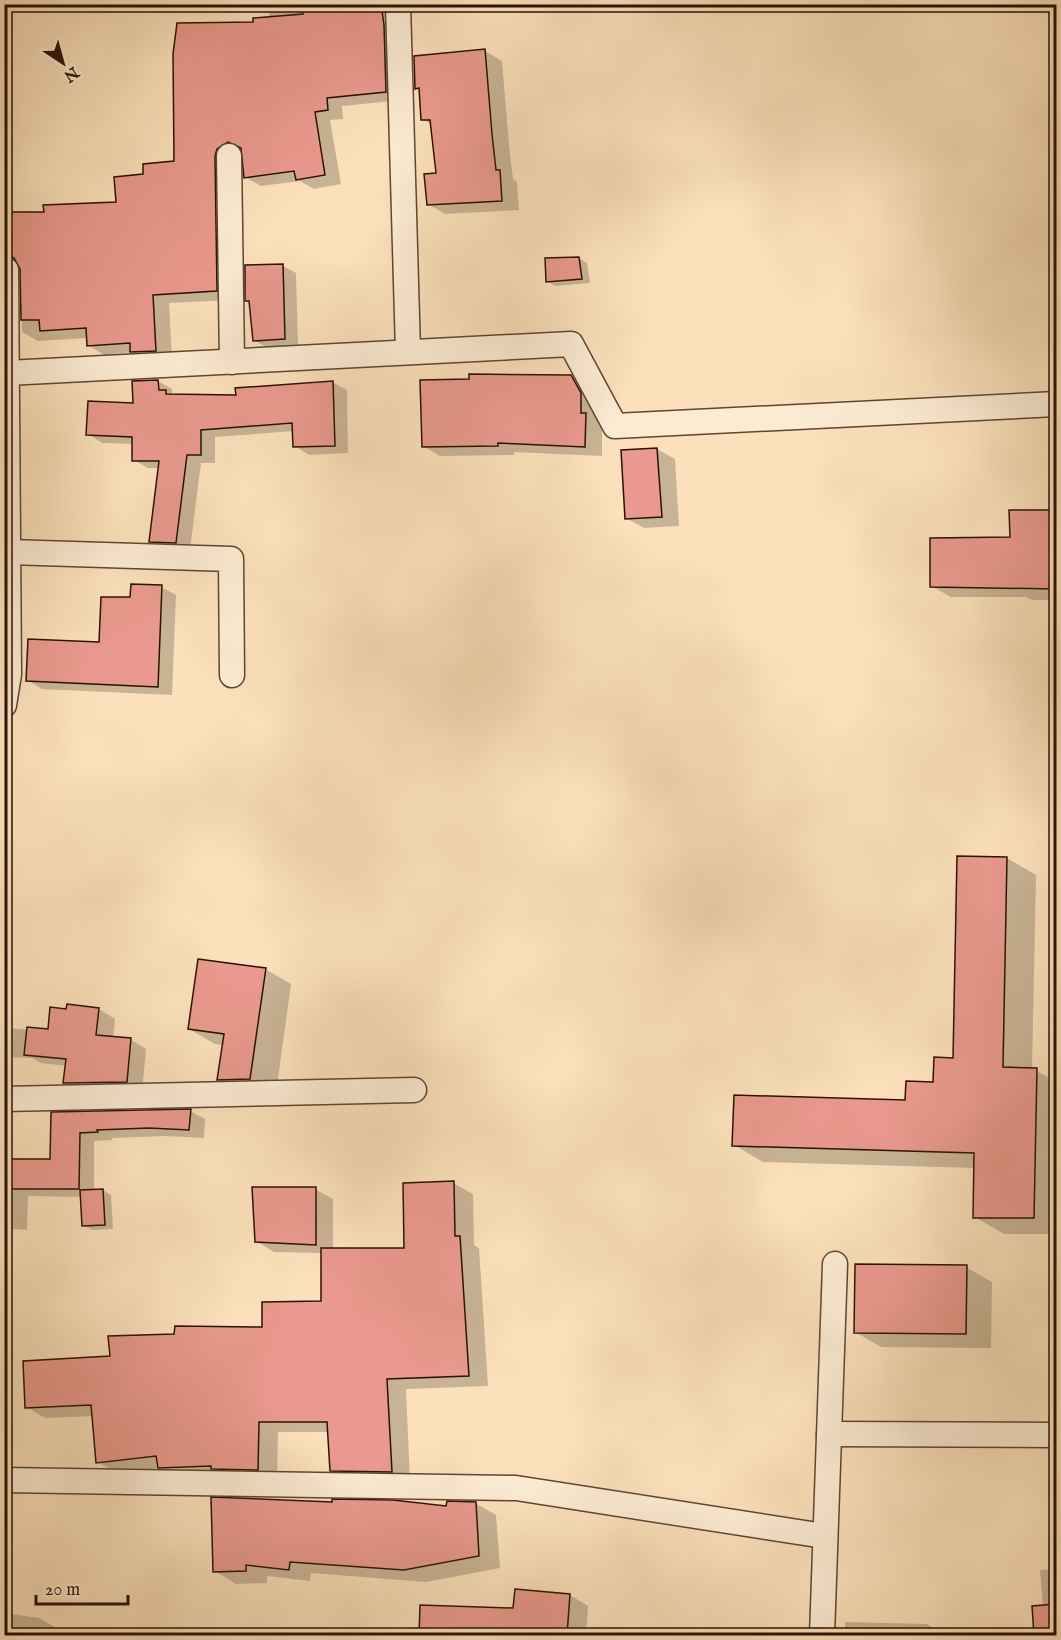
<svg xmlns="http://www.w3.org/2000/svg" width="1061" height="1640" font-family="'IM FELL English',serif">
  <rect width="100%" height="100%" fill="#fbe0bb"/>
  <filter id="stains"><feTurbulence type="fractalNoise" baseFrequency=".00333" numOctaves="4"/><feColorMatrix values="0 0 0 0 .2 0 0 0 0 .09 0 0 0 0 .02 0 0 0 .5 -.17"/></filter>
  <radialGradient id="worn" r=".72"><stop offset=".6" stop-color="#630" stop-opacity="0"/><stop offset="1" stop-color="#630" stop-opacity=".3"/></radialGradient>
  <g fill="#0003">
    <polygon points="269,4 398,4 402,100 342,106 343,119 330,120 341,184 314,189 300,181 261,186 245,177 243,151 233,157 232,300 169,303 172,359 148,361 133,352 104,355 88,345 88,338 38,341 22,332 20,266 118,203 145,175 176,162 255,23 269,18"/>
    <polygon points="485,51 502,61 509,145 513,179 517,182 519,210 445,214 428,204 438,175 432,125 423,119 421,90 416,88"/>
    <polygon points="4,186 12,219 4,219"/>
    <polygon points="579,258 587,263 590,283 555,286 547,281"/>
    <polygon points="283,266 296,273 298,346 268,348 254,340 250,302 247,300"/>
    <polygon points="571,376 588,386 598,404 598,422 602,424 602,456 514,452 514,455 440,456 423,446"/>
    <polygon points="158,381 172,389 172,396 237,397 332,382 347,390 348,453 309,455 295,446 294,431 215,437 215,463 201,463 190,550 165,550 151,541 159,468 148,468 134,460 134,444 102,443 88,434 135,404"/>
    <polygon points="657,449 675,459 679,526 644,528 626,518 622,452"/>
    <polygon points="1056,511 1056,600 1032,600 1026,597 951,597 931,586 1012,539 1011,512"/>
    <polygon points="161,587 176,595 172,695 42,689 27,680 100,643 131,599"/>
    <polygon points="1007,858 1036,875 1032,1069 1056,1081 1056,1234 1004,1234 975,1217 976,1168 763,1162 734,1145 907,1102 934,1083 954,1060"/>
    <polygon points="265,969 291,984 276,1093 245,1094 219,1079 224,1045 215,1044 189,1029"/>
    <polygon points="99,1009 115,1019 113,1038 130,1039 146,1049 142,1091 81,1092 65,1083 67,1066 41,1063 32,1058 4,1057 4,1028 49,1031"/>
    <polygon points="190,1111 205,1119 204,1138 165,1136 112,1138 112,1140 94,1141 94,1191 103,1190 111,1195 113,1229 92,1230 83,1225 82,1197 28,1196 27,1230 4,1228 4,1160 52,1161 52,1114"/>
    <polygon points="453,1183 473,1194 474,1245 479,1248 488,1386 406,1389 410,1482 351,1481 332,1470 330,1432 278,1432 277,1480 179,1478 161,1468 117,1473 98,1462 93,1416 45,1418 26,1407 111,1357 176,1335 263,1329 322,1303 322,1253 274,1252 256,1241 315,1189 333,1199 333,1250 406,1249"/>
    <polygon points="966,1267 992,1282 991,1348 881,1347 855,1332"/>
    <polygon points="475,1503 496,1515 500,1568 426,1582 311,1573 310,1581 267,1576 267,1583 236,1584 215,1571 448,1507"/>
    <polygon points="1056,1569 1056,1636 1036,1636 1034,1607 1043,1606 1040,1570"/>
    <polygon points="570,1595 588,1606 586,1636 421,1636 422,1607 515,1609"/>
    <polygon points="4,1613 39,1618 56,1628 55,1636 4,1636"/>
    <polygon points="845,1622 927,1624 944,1636 845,1636"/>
  </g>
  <g fill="#e9998d" stroke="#2b1105" stroke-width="1.5">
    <polygon points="302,4 381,4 384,25 386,92 327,98 328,110 315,112 325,175 296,180 294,171 244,178 241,148 228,142 217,149 215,156 217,291 153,295 156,351 130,352 130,343 87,346 86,328 40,331 39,320 21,320 20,269 14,258 4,256 4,212 44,212 43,205 116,202 114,177 143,174 143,164 174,161 173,54 177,23 253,22 253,18 303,14"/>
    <polygon points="485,49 492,134 496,170 500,170 502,201 427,205 424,174 436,173 430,120 421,120 419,88 415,89 414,56"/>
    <polygon points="579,257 582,279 546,282 545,258"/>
    <polygon points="283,264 285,339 253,341 249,301 245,301 245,265"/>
    <polygon points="469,374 571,375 581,393 581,413 586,413 585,447 498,443 498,446 422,447 420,380 469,379"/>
    <polygon points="158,380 159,390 166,390 166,394 236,395 235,388 333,381 335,446 293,447 292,423 201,430 201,455 187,455 176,543 149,542 159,461 132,461 132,437 86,435 88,401 133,403 132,381"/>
    <polygon points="657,448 662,517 625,519 621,450"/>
    <polygon points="1009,510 1056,510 1056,589 930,587 930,538 1010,537"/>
    <polygon points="131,584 162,585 158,687 26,681 28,639 99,642 101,597 130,597"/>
    <polygon points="957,856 1007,857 1003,1067 1037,1068 1034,1218 973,1218 974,1153 732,1146 734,1095 905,1100 906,1081 933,1082 934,1057 953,1058"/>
    <polygon points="198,959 266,968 250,1079 217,1080 224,1034 188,1029"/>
    <polygon points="67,1004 99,1008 96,1035 131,1038 127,1082 63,1083 66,1059 24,1055 27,1027 48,1029 50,1007 66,1009"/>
    <polygon points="191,1109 189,1130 149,1128 97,1130 98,1132 80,1133 79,1189 4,1189 4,1159 50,1159 51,1112"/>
    <polygon points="454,1181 455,1236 460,1236 469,1376 387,1379 392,1472 330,1471 327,1422 259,1422 258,1470 211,1469 211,1466 158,1468 156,1456 96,1463 91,1405 25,1408 23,1361 110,1356 108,1336 174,1334 175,1326 262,1327 262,1302 321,1301 321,1248 404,1248 403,1183"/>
    <polygon points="252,1187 316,1187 316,1245 255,1242"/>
    <polygon points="103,1189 105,1225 82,1226 80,1190"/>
    <polygon points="855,1264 967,1265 966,1334 854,1333"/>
    <polygon points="211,1497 332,1502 332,1499 393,1500 446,1506 447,1501 476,1502 479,1556 404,1570 290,1562 289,1570 246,1565 246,1571 213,1572"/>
    <polygon points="515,1589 570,1594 567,1635 419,1635 420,1605 513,1608"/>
    <polygon points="1056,1604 1056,1635 1034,1635 1032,1606"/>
  </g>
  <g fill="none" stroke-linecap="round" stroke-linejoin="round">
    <g stroke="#5f4532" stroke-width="27">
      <g id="street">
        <polyline points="398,4 408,352"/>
        <polyline points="229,156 232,362"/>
        <polyline points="7,373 571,344 615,426 1056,404"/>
        <polyline points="9,552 231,559 232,675"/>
        <polyline points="4,705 9,674 6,270"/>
        <polyline points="4,1099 414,1090"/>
        <polyline points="829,1434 1056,1435"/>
        <polyline points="4,1480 516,1488 824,1536"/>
        <polyline points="822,1636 835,1264"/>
      </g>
    </g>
    <use href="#street" stroke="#fcebd3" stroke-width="24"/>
  </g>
  <rect width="1061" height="1640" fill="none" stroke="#fbe0bb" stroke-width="24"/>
  <rect x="6" y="6" width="1049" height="1628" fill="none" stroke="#2b1105" stroke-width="3"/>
  <rect x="12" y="12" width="1037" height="1616" fill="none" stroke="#2b1105" stroke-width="1.5"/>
  <g transform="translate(63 63) rotate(144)" stroke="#fcebd3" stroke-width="4.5" paint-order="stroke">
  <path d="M0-4.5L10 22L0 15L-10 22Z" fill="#2b1105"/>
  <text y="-9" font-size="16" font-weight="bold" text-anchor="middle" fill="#2b1105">N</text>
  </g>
  <path d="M36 1595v9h92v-9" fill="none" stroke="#2b1105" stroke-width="3"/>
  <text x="45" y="1595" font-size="18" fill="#2b1105" stroke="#fcebd3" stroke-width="4.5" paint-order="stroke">20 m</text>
  <rect width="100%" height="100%" filter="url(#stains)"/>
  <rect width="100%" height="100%" fill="url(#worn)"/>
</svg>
